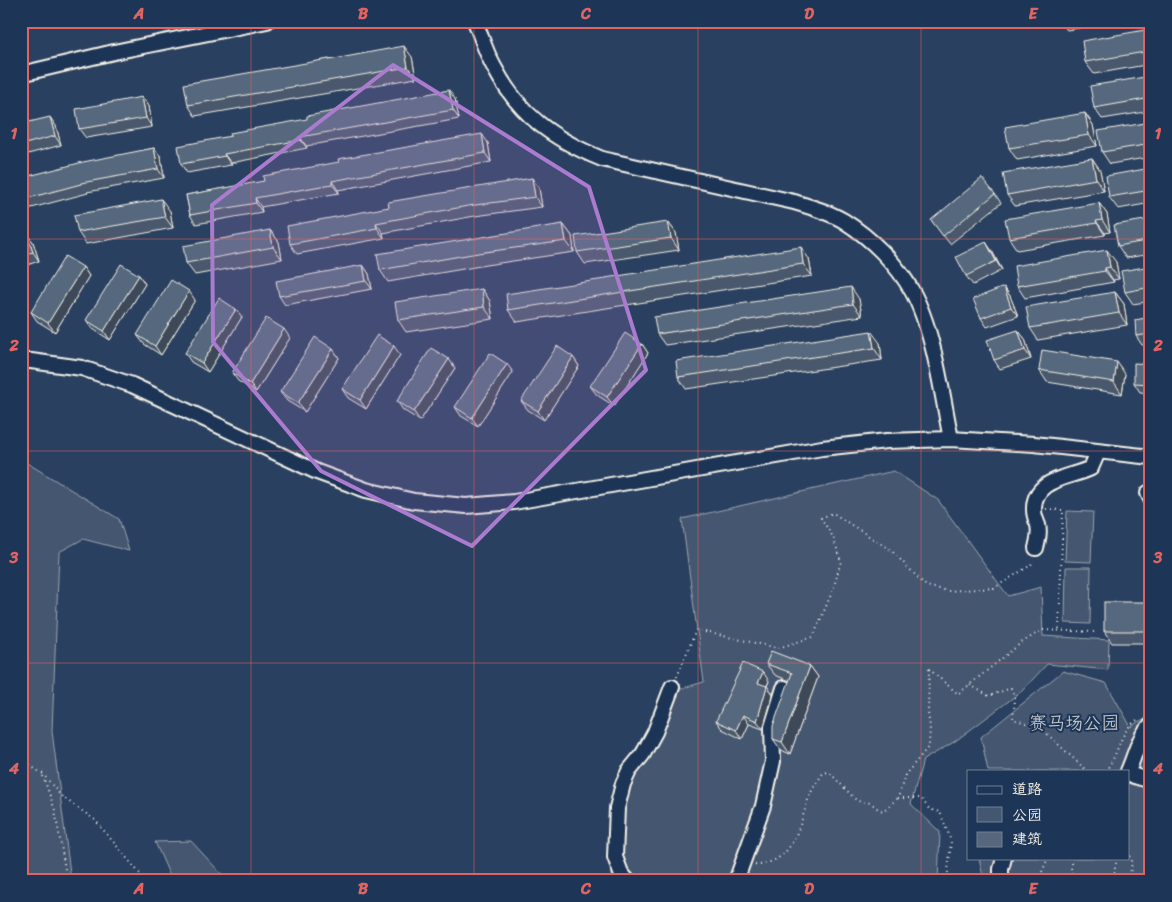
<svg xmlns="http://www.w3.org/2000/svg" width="1172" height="902" font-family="Sriracha,'LXGW WenKai TC',sans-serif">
  <rect width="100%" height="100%" fill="#2a4060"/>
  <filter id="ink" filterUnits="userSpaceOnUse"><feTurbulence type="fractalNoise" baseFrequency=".02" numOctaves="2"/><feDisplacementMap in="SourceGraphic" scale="10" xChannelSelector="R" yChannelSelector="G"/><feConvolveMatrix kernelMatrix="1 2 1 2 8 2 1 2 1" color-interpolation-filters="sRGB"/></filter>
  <g filter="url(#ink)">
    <g fill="#445771" stroke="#9ca4ac">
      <polygon points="27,463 119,519 129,551 83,539 59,552 52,731 71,881 21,881 21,464"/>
      <polygon points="894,471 938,500 1008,596 1041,587 1043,636 1109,640 1108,670 1047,664 1022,691 954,742 923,760 911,804 940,832 938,881 612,881 608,856 616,778 655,720 661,694 704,682 682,519"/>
      <polygon points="1067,511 1093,512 1091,562 1065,561"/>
      <polygon points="1066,567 1091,567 1090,624 1065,623"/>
      <polygon points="1063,671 1106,683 1131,727 1139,721 1145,721 1151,730 1151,881 984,881 979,858 1128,858 1128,771 988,771 981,737"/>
      <polygon points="191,841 228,881 172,881 155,842"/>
    </g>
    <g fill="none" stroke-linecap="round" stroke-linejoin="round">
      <g stroke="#f4f1e8" stroke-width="18">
        <g id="minor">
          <path d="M475 21C481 36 486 53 494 67 519 115 553 139 602 159L794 202C811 207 829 212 844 221 871 238 897 264 912 291 934 330 942 395 951 439"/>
          <polyline points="21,74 114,52 267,21"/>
          <polyline points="21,361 31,361 82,368 132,385 317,472 366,490 414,501 466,506 514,502 822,448 887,441 951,439 1034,444 1151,457"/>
          <polyline points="1148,493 1151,499"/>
          <path d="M1036 548C1038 540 1040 533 1038 525 1036 520 1034 516 1034 510 1033 478 1070 478 1091 468L1098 452"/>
          <path d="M1128 771C1135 756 1138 737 1151 725"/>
          <polyline points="1128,774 1151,781"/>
          <polyline points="628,881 621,873 615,857 617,808 623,784 629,771 643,754 655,732 672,687"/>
          <polyline points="736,881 763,806 773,761 772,727 784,688"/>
          <polyline points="1001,881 1001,869 1004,858"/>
        </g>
      </g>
      <g stroke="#f4f1e8" stroke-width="2" stroke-dasharray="1 4" stroke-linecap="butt">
        <polyline points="1046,509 1063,510 1059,630"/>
        <polyline points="929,669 958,694 1021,643 1042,630 1096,632"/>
        <polyline points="677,677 696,630 778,648 813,637 833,590 841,561 833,537 821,518 833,513 892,551 926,586 948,591 994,588 1031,565 1033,560"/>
        <polyline points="970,685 989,696 1011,688 1015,698 1013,719 1035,726 1045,732 1087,771"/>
        <polyline points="21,760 43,774 61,796 95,820 146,881"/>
        <path d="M1105 771C1120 755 1118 730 1139 719"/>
        <polyline points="43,776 55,810 67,881"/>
        <polyline points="898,798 921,798 929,809 940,812 951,841 947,881"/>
        <polyline points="1128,851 1132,862 1129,881"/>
        <polyline points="1073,858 1071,869 1075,881"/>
        <path d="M755 865C761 866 765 863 770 862 796 853 801 819 809 797 812 789 818 781 823 773L829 772 857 801 871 803 878 809 883 811 898 798 905 775 929 746 930 727 928 713 929 669"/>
        <polyline points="1114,873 1138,881"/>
        <polyline points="1013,878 1022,881"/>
        <polyline points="1038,881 1048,858"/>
        <polyline points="1107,881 1114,873 1117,858"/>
      </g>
      <use href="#minor" stroke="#1d3557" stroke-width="14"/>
    </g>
    <g fill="#4a596c" stroke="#f4f1e8">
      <polygon points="1060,21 1120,21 1067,30"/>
      <polygon points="1151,29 1151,64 1094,74 1085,62"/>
      <polygon points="412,57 416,78 195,116 188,105 329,59 330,60"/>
      <polygon points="1151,76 1151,111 1102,119 1094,108"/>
      <polygon points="142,97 149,106 152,127 86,138 79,129"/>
      <polygon points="455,99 459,119 306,146 307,148 231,163 231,165 187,173 181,164"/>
      <polygon points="1085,113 1093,125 1097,146 1017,160 1009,148"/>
      <polygon points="1151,122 1151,157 1110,164 1102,152"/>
      <polygon points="21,124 56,126 61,145 21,156"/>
      <polygon points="488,143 491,162 338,190 339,193 261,207 262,212 196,224 190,215 186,195"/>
      <polygon points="154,148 161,157 164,178 87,192 88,193 24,210 21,206 21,178"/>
      <polygon points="1092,158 1100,170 1104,191 1015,206 1007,195"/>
      <polygon points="1151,168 1151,203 1118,209 1109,197"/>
      <polygon points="532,178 539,188 542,207 475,216 383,233 384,238 297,254 290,244 389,207"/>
      <polygon points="995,194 1001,203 950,244 931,220"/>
      <polygon points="1099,203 1107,214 1110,232 1105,233 1105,235 1017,250 1009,238"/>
      <polygon points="170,211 173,228 86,244 78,232"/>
      <polygon points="1151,219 1151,254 1126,258 1118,246"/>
      <polygon points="668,222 676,233 679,250 585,264 577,252"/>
      <polygon points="563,224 572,236 574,252 486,265 388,282 380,270"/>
      <polygon points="270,230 279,242 282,259 195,275 186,263"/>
      <polygon points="26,233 33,242 39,261 21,267 21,235"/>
      <polygon points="992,251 1002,270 973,285 966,276"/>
      <polygon points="809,259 812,276 517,322 508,310 605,279"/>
      <polygon points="1116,262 1119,279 1113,280 1114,282 1025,298 1017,286"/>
      <polygon points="363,265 369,274 372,289 285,305 279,296"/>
      <polygon points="1151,266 1151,301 1133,304 1125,292"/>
      <polygon points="83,267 89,276 55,332 37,321 31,312"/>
      <polygon points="139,275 145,284 110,340 93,329 86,320"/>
      <polygon points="1004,287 1010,296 1018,316 987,327 981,318"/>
      <polygon points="482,289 490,301 493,319 406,332 398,320"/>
      <polygon points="1115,292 1124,304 1127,325 1038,340 1030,328"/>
      <polygon points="859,299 862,316 665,345 657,334"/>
      <polygon points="195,300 161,355 144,344 137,335"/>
      <polygon points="242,317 208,372 191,362 185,353"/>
      <polygon points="1151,317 1151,344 1142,345 1136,336"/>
      <polygon points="1018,330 1025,339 1031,359 1000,369 994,360"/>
      <polygon points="290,338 256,392 238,381 232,373"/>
      <polygon points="880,343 882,360 686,389 678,377"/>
      <polygon points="642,344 648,353 614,406 597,395 590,386"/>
      <polygon points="333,349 339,358 305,412 287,401 280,392"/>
      <polygon points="400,355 366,409 348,398 342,389"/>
      <polygon points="573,357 579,366 544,420 528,410 521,401"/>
      <polygon points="1151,364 1151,393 1140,392 1134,383"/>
      <polygon points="455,368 420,421 403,410 397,401"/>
      <polygon points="1039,370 1125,374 1122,394 1047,382"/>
      <polygon points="513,372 478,426 461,416 455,407"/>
      <polygon points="1151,602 1151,643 1112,643 1104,631"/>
      <polygon points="766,664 810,666 818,677 790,754 781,750 773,739 790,681 775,675"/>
      <polygon points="769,681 767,686 773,694 763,729 749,724 742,739 722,729 716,721"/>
    </g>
    <g fill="#3c4858" stroke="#f4f1e8">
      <polygon points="404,46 412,57 416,78 408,67"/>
      <polygon points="449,90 455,99 459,119 453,110"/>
      <polygon points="142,97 149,106 152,127 146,118"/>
      <polygon points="1085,113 1093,125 1097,146 1089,135"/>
      <polygon points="50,117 56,126 61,145 55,136"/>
      <polygon points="482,134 488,143 491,162 485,153"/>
      <polygon points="300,137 306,146 307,148 301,140"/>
      <polygon points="154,148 161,157 164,178 158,169"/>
      <polygon points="224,154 231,163 231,165 225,156"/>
      <polygon points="1092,158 1100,170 1104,191 1096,179"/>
      <polygon points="532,178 539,188 542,207 535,197"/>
      <polygon points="332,181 338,190 339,193 332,184"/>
      <polygon points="255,198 261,207 262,212 256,203"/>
      <polygon points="161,199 170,211 173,228 165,217"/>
      <polygon points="1099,203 1107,214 1110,232 1102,220"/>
      <polygon points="1096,221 1105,233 1105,235 1097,223"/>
      <polygon points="668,222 676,233 679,250 671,238"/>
      <polygon points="376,223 383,233 384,238 377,228"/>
      <polygon points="563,224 572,236 574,252 566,241"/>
      <polygon points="270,230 279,242 282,259 273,247"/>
      <polygon points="26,233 33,242 39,261 33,252"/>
      <polygon points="986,242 992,251 1002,270 996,261"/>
      <polygon points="801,247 809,259 812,276 803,264"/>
      <polygon points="1107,250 1116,262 1119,279 1110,267"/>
      <polygon points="363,265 369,274 372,289 366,281"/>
      <polygon points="83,267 89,276 55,332 48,323"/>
      <polygon points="1105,268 1113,280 1114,282 1105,271"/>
      <polygon points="139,275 145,284 110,340 104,331"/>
      <polygon points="851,287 859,299 862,316 853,304"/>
      <polygon points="1004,287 1010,296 1018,316 1011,307"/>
      <polygon points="482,289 490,301 493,319 484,307"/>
      <polygon points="189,291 195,300 161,355 155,346"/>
      <polygon points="1115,292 1124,304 1127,325 1119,313"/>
      <polygon points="236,309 242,317 208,372 202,363"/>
      <polygon points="284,329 290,338 256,392 250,384"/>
      <polygon points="1018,330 1025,339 1031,359 1025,350"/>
      <polygon points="871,331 880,343 882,360 874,348"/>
      <polygon points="642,344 648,353 614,406 607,397"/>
      <polygon points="394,346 400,355 366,409 360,400"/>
      <polygon points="333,349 339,358 305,412 298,403"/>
      <polygon points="573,357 579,366 544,420 538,411"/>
      <polygon points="449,359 455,368 420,421 414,412"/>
      <polygon points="1117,362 1125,374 1122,394 1114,382"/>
      <polygon points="507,364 513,372 478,426 472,418"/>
      <polygon points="810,666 818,677 790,754 782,742"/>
      <polygon points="763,672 769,681 764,691 758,683"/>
      <polygon points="767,686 773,694 763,729 757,721"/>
      <polygon points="743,715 749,724 742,739 736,730"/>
    </g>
    <g fill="#56677d" stroke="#f4f1e8">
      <polygon points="1151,29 1151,51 1085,62 1082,41"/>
      <polygon points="404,46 408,67 188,105 184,84 329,59 329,60"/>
      <polygon points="1151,76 1151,98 1094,108 1090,86"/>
      <polygon points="449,90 453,110 300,137 301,140 224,154 225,156 181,164 178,146 231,136 230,133 307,119 307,116"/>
      <polygon points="142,97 146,118 79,129 76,109"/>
      <polygon points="1085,113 1089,135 1009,148 1005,127"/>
      <polygon points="50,117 55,136 21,145 21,124"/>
      <polygon points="1151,122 1151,144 1102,152 1098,131"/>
      <polygon points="482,134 485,153 332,181 332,184 255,198 256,203 190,215 186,195 264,181 263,176 339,162 338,159"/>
      <polygon points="154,148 158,169 81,183 81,184 21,200 21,178 83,162"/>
      <polygon points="1092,158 1096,179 1007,195 1003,173"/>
      <polygon points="1151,168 1151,190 1109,197 1106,176"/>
      <polygon points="532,178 535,197 468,206 376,223 377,228 290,244 287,226 389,207 388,202"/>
      <polygon points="982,178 995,194 943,236 931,220"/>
      <polygon points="161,199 165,217 78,232 74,215"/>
      <polygon points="1099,203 1102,220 1096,221 1097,223 1009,238 1005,219"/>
      <polygon points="1151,219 1151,240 1118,246 1114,225"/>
      <polygon points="668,222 671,238 577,252 575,236"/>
      <polygon points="563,224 566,241 478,253 380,270 377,254"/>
      <polygon points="270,230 273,247 186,263 183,246"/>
      <polygon points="26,233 33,252 21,256 21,235"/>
      <polygon points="986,242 996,261 966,276 956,257"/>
      <polygon points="801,247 803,264 508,310 506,294 605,279 605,278"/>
      <polygon points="1107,250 1110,267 1105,268 1105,271 1017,286 1014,266"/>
      <polygon points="65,256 83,267 48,323 31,312"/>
      <polygon points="121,264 139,275 104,331 86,320"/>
      <polygon points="363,265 366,281 279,296 276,281"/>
      <polygon points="1151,266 1151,287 1125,292 1121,271"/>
      <polygon points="171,280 189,291 155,346 137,335"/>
      <polygon points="851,287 853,304 657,334 654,317"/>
      <polygon points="1004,287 1011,307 981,318 973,299"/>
      <polygon points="482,289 484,307 398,320 395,302"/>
      <polygon points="1115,292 1119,313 1030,328 1026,307"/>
      <polygon points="219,298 236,309 202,363 185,353"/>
      <polygon points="1151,317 1151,334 1136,336 1135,320"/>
      <polygon points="266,318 284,329 250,384 232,373"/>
      <polygon points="1018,330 1025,350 994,360 987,340"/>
      <polygon points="871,331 874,348 678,377 676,361"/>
      <polygon points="625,333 642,344 607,397 590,386"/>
      <polygon points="377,335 394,346 360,400 342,389"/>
      <polygon points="315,337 333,349 298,403 280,392"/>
      <polygon points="557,346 573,357 538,411 521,401"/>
      <polygon points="431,348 449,359 414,412 397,401"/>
      <polygon points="1042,350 1117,362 1114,382 1039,370"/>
      <polygon points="490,353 507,364 472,418 455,407"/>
      <polygon points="1134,363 1151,364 1151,384 1134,383"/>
      <rect x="1104" y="602" width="47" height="29"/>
      <polygon points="771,651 810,666 782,742 773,739 773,726 792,673 766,664"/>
      <polygon points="743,663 763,672 758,683 767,686 757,721 743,715 736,730 716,721"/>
    </g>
  </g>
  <path fill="#ab7bcf" fill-opacity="0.2" stroke="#ab7bcf" stroke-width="4" stroke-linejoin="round" d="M393 65 589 187 646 370 472 546 321 471 213 342 212 205Z"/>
  <path fill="none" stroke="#df6462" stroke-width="1" stroke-opacity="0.55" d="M251 21V881M474 21V881M698 21V881M921 21V881M21 239H1151M21 451H1151M21 663H1151"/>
  <g text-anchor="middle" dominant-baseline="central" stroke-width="4" stroke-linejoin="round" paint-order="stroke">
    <g font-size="18" fill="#bfc3c4" stroke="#1d3557">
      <text x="1074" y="723">赛马场公园</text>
    </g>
  </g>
  <rect width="1172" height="902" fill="none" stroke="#1d3557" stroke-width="55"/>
  <rect x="967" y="770" width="162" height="90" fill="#1d3557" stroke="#738091"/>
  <rect x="977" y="786" width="25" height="8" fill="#1d3557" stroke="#738091"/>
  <text x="1012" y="794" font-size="15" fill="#f4f1e8">道路</text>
  <rect x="977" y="807" width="25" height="15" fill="#445771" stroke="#738091"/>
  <text x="1012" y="820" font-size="15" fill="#f4f1e8">公园</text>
  <rect x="977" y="832" width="25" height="15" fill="#56677d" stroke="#738091"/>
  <text x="1012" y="844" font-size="15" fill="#f4f1e8">建筑</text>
  <rect x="28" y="28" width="1116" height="846" fill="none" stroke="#df6462" stroke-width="2"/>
  <g font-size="16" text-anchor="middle" font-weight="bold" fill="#df6462">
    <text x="139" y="19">A</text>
    <text x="363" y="19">B</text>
    <text x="586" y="19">C</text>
    <text x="809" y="19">D</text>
    <text x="1033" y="19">E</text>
    <text x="14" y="139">1</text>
    <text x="1158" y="139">1</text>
    <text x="14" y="351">2</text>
    <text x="1158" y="351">2</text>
    <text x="14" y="563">3</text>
    <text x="1158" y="563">3</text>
    <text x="14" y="774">4</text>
    <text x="1158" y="774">4</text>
    <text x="139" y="894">A</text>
    <text x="363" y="894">B</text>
    <text x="586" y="894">C</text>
    <text x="809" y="894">D</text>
    <text x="1033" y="894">E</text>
  </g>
</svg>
